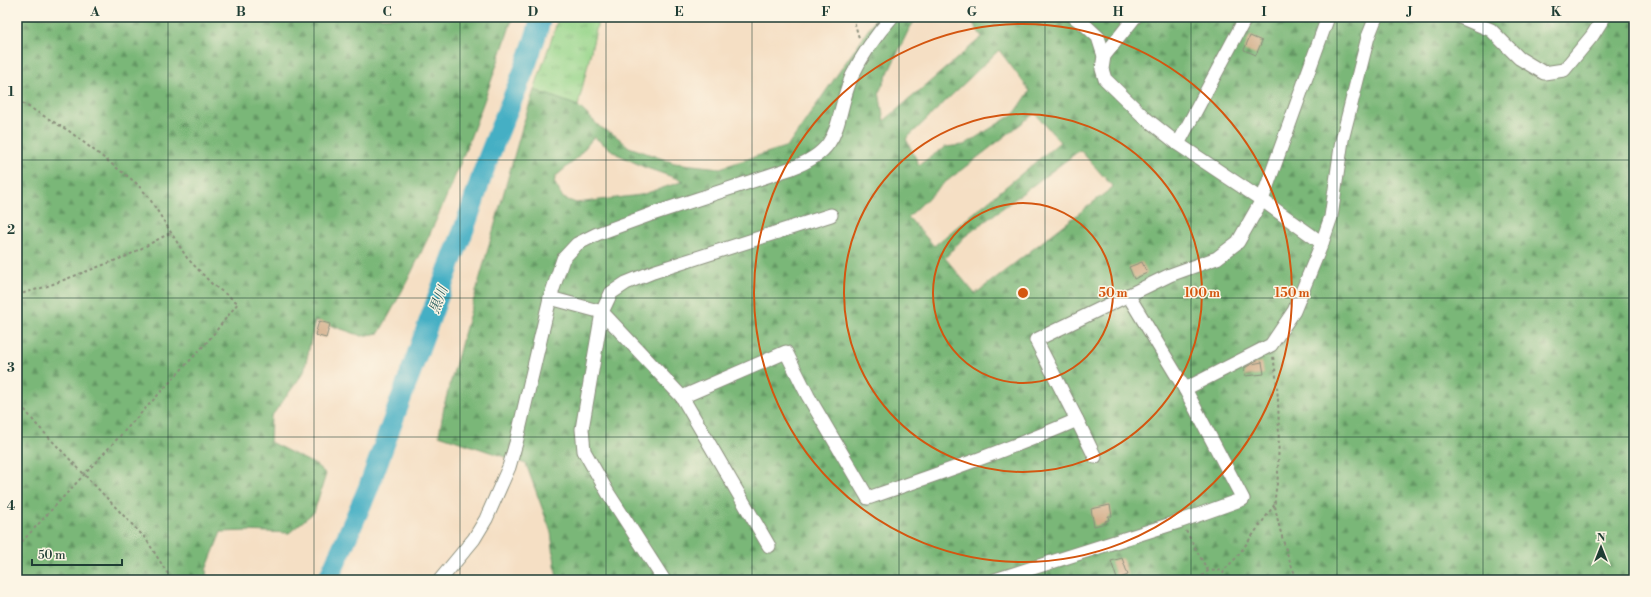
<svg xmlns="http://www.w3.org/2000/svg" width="1651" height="597" font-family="'Libre Bodoni','Noto Serif JP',serif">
  <defs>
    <pattern id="grass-tufts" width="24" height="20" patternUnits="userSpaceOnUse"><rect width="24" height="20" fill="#98d68c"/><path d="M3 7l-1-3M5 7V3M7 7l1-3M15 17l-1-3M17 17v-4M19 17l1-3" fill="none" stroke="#7baf73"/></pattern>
    <pattern id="forest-firs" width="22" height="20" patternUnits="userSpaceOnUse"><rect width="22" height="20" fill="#7ab778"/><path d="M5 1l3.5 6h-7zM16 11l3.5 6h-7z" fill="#639663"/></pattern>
  </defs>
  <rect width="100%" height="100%" fill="#fcf5e5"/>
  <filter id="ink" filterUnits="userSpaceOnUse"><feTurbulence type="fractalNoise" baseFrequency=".025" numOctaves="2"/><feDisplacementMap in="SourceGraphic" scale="8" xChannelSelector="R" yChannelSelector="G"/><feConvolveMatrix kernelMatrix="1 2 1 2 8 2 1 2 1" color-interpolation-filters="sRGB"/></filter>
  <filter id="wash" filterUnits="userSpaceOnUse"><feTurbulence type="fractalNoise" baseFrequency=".012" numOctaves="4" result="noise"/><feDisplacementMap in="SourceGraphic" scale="16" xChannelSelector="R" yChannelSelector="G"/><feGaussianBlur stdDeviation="0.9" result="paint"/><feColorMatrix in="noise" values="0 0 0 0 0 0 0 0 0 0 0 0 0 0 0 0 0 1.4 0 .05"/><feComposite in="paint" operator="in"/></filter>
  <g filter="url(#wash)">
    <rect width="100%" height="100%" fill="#f5dfc4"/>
    <polygon fill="url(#grass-tufts)" stroke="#5c8a60" points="558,17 599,17 578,106 534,90 555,29"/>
    <g fill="url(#forest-firs)" stroke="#4c7a56" fill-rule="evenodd">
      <path d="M17 17H513C477 126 436 234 379 333L362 336 315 320 304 372 271 417 270 442 316 465 326 474 314 512 289 533 247 531 221 532 206 570 207 580H17Z"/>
      <path d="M877 17H917L908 31 879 92 884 121 982 37 969 17H1634V580H557L551 532 526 464 439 435 445 402 522 128 534 90 578 106 600 127 616 136 629 147 674 163 720 168 788 146ZM999 50 1030 91 1015 113 964 145 945 147 919 165 906 139ZM1035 113 1060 142 934 246 908 217 943 184ZM594 137 617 154 644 167 684 181 641 195 576 203 563 198 554 182 556 176 575 160ZM1080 150 1113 187 975 294 945 258 964 237Z"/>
    </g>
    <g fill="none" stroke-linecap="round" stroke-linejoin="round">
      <path stroke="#45afc4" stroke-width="21" d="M328 580 368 489 453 256C467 226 474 197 485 167 503 117 528 69 541 17"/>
    </g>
    <g id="blocks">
      <g fill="#d6b290">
        <polygon points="1250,36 1262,41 1256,55 1244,50"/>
        <polygon points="1142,262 1147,273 1134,279 1129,267"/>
        <polygon points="319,321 330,324 326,338 315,335"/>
        <polygon points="1262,362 1264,374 1245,376 1244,368 1252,364"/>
        <polygon points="1110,505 1112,516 1108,516 1109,520 1105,521 1106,523 1094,526 1091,509"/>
        <polygon points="1122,558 1128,575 1117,579 1111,561"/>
      </g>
    </g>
  </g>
  <g filter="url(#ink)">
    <use href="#blocks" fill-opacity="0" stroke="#8a8e7c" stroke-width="1"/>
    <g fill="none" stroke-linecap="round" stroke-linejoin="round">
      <g stroke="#8a8e7c" stroke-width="15">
        <g id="minor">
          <polyline points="1074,17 1085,25 1098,37 1104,56 1102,69 1105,79 1144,117 1178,144 1262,200 1322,243"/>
          <polyline points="1460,17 1491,30 1519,58 1544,73 1564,70 1592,36 1604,17"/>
          <polyline points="1104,56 1135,17"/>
          <polyline points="1178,144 1246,17"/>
          <polyline points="1128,295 1185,389 1271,345 1294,311 1322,243 1331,217 1342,140 1368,37 1376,17"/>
          <path d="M550 298 602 312 682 397 786 352 808 396 868 498C938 474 1008 450 1077 420L1036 340 1170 275 1217 258 1238 242 1262 200 1328 17"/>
          <polyline points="682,397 769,546"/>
          <polyline points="1077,420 1095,457"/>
          <path d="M440 580 474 539 486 519 509 467 516 443 550 298 563 259 577 244 597 234 652 214 792 168C846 148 833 120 852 76 863 53 875 36 892 17"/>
          <polyline points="664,580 608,493 584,451 582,429 602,312 611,293 626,283 653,272 831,215"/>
          <polyline points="995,580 1181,521 1243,499 1185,389"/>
        </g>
      </g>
      <g stroke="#8a8e7c" stroke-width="2" stroke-dasharray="3 3" stroke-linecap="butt">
        <polyline points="853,17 859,38"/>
        <polyline points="17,100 69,131 135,182 148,196 187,258 213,285 238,303 208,341 17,547"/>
        <polyline points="17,295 45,287 127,256 170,233"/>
        <path d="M1273 357C1280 393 1279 436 1278 472 1278 483 1274 495 1275 506 1278 525 1288 561 1297 578L1302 580"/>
        <polyline points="17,400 36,424 146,539 171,579 174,580"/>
        <polyline points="1186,531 1208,571"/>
        <polyline points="1197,580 1208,571 1224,570"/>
        <polyline points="1222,580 1224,570 1237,557 1275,504"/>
      </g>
      <use href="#minor" stroke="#fff" stroke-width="13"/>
    </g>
  </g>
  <path fill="none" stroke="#1f3d34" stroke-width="1" stroke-opacity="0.55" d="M168 17V580M314 17V580M460 17V580M606 17V580M752 17V580M899 17V580M1045 17V580M1191 17V580M1337 17V580M1483 17V580M17 160H1634M17 298H1634M17 437H1634"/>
  <g fill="none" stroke="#d45610" stroke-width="2">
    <circle cx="1023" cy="293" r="90"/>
    <circle cx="1023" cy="293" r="179"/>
    <circle cx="1023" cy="293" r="269"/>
  </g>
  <g text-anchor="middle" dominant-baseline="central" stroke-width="3" stroke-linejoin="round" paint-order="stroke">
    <g font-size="14" font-style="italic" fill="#2a5f5f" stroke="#fcf5e5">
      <text transform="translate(439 300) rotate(-69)">黒川</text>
    </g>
  </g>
  <circle cx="1023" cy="293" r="6" fill="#d45610" stroke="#fcf5e5" stroke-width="2"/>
  <g font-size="12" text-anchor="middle" font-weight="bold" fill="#d45610" stroke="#fcf5e5" stroke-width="3" stroke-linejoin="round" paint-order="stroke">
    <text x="1113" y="297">50 m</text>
    <text x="1202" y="297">100 m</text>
    <text x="1292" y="297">150 m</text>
  </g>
  <rect width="1651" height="597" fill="none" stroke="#fcf5e5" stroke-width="44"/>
  <g transform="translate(1601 547)" stroke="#fcf5e5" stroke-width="3" paint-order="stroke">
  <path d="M0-3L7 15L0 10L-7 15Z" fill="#1f3d34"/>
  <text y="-6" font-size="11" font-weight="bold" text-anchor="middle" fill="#1f3d34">N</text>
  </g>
  <path d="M32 559v6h90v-6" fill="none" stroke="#1f3d34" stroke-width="2"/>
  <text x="38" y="559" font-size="12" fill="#1f3d34" stroke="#fcf5e5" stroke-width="3" paint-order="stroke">50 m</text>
  <rect x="22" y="22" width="1607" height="553" fill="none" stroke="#1f3d34" stroke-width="1.5"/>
  <g font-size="13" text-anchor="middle" font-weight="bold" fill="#1f3d34">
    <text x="95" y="16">A</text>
    <text x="241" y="16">B</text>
    <text x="387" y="16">C</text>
    <text x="533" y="16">D</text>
    <text x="679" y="16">E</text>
    <text x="826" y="16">F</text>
    <text x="972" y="16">G</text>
    <text x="1118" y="16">H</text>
    <text x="1264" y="16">I</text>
    <text x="1410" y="16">J</text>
    <text x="1556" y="16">K</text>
    <text x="11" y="96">1</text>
    <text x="11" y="234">2</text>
    <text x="11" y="372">3</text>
    <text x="11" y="510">4</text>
  </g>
</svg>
